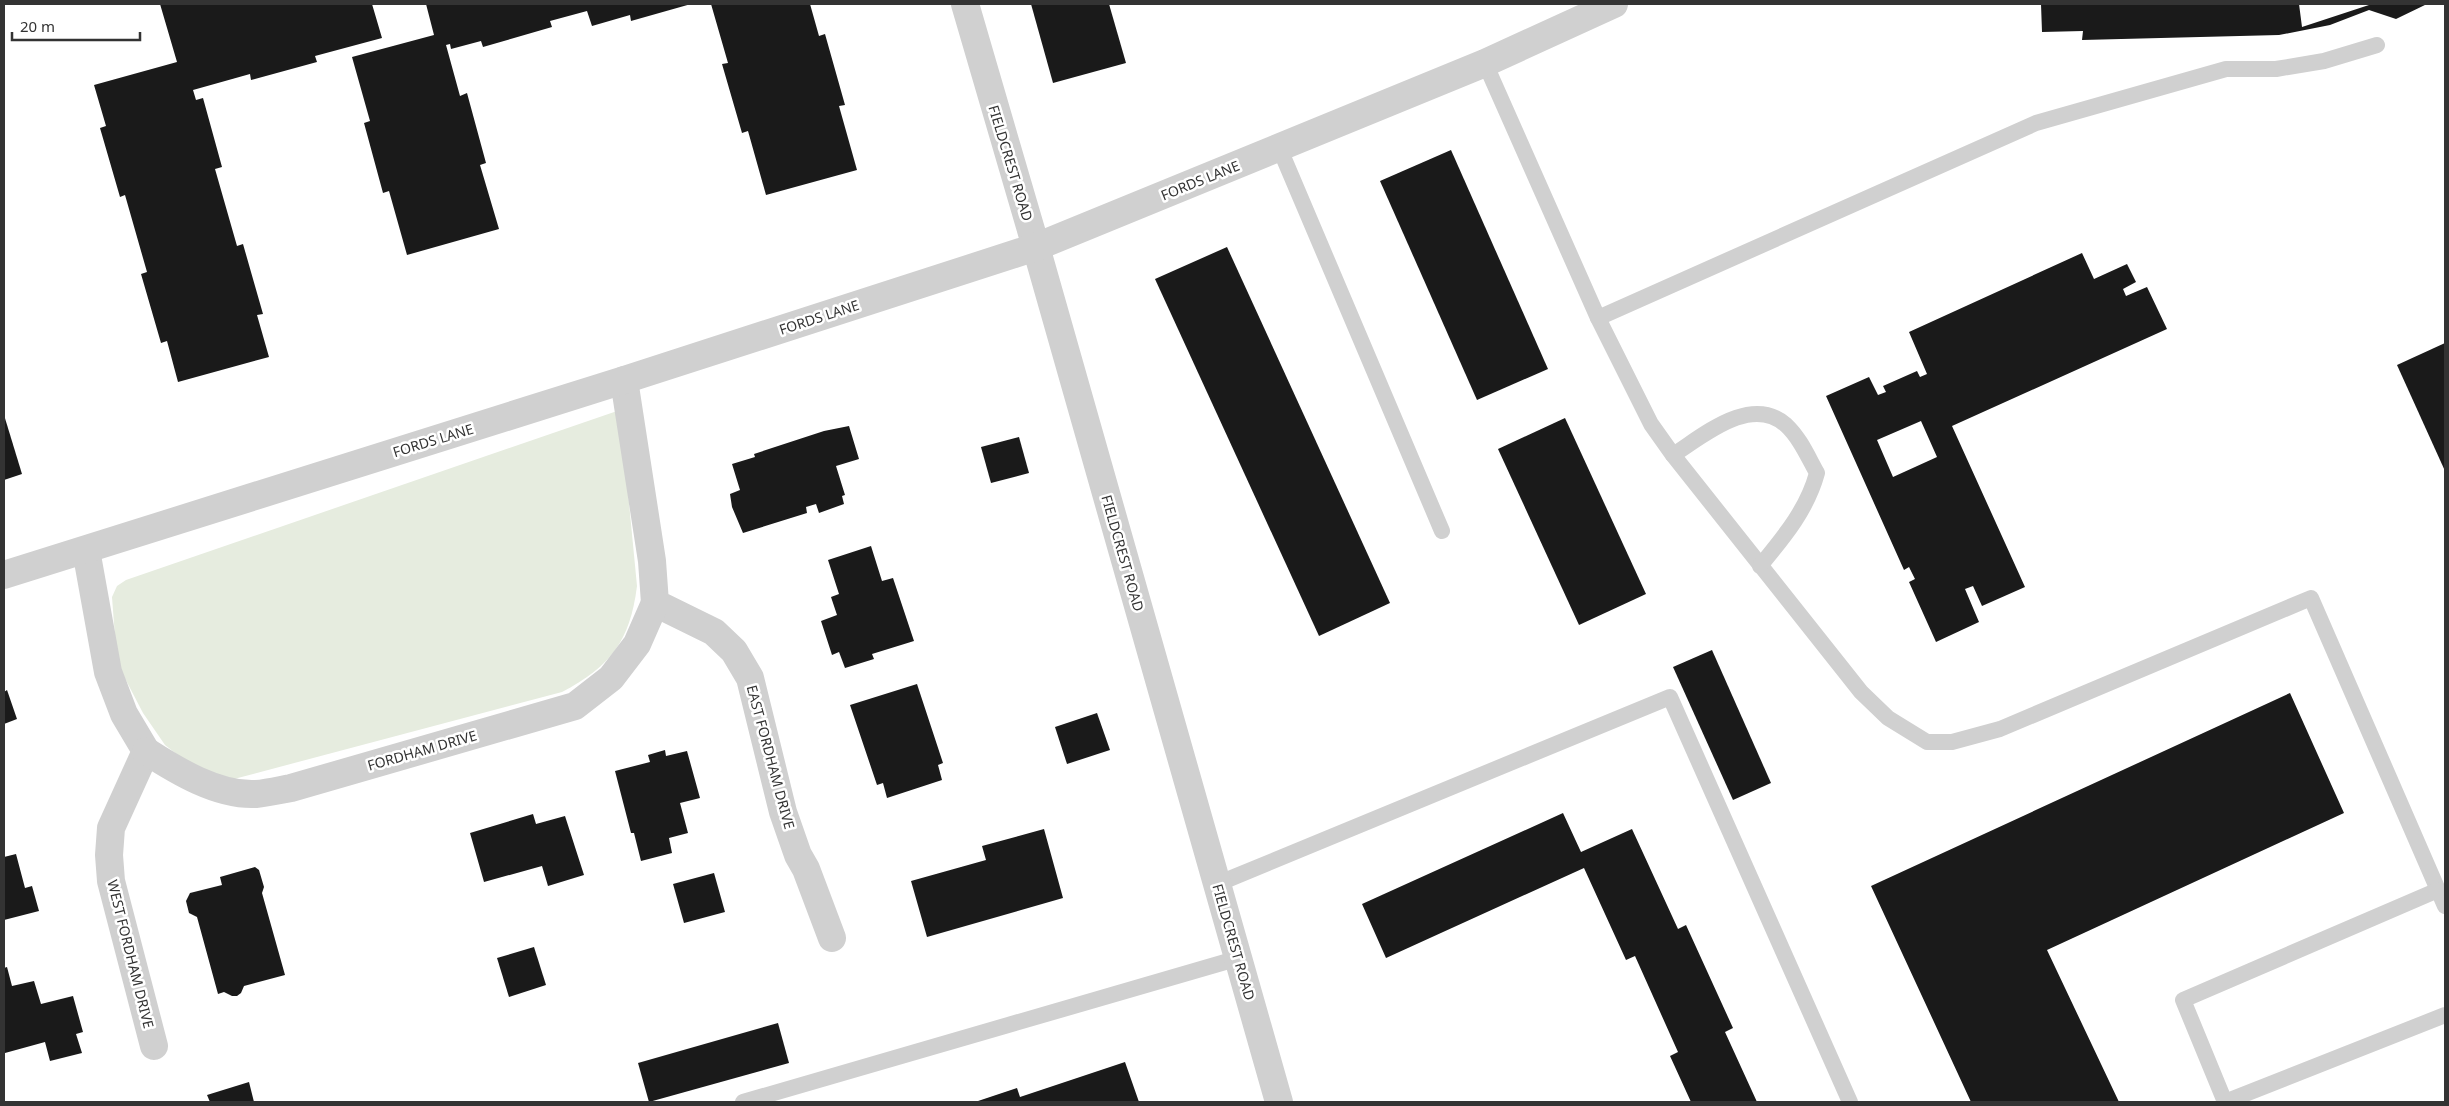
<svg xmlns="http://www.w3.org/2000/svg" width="2449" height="1106" font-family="'Noto Sans',sans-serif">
  <rect width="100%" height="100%" fill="#fff"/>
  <path fill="#e6ecdf" d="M620 410 637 586C630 641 611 666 562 692L234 779 193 767 165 745 143 713 117 663 112 597 117 586 126 580Z"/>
  <g fill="#1a1a1a" fill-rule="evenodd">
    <polygon points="160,4 372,4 382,38 315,56 317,62 251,80 250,74 193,90 196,100 203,98 222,167 215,169 237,246 243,244 263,314 257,315 269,357 178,382 167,341 161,343 141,274 147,272 125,195 120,197 100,128 106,126 94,85 177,62"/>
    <polygon points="426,4 691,4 631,21 630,15 592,26 587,11 550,21 552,27 483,47 481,41 451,49 450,44 446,45 460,96 467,93 486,163 480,165 499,229 407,255 389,191 383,193 364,123 370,121 352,57 434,35"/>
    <polygon points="711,4 810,4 819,36 825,34 845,105 839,106 857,170 766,195 748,131 742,133 722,64 728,63"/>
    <polygon points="1031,4 1109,4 1126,63 1053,83"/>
    <polygon points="2041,4 2299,4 2302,27 2372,4 2427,4 2396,19 2369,10 2330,25 2279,35 2082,40 2083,31 2042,32"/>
    <polygon points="1451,150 1548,369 1477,400 1380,181"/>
    <polygon points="1227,247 1390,603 1319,636 1155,279"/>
    <path d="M2082 253 2094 279 2127 264 2136 282 2123 289 2126 296 2147 287 2167 329 1952 426 2025 587 1982 606 1973 586 1965 589 1979 622 1936 642 1909 582 1915 579 1909 567 1904 570 1826 396 1869 377 1878 395 1886 392 1883 386 1917 371 1920 377 1927 374 1909 332ZM1921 421 1937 457 1893 477 1877 440Z"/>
    <polygon points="2445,343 2445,471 2397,365"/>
    <polygon points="4,415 22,474 4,480"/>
    <polygon points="1565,418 1646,594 1579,625 1498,449"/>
    <polygon points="849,426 859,459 836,466 845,495 842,496 844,504 819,513 816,504 806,507 807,513 743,533 732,507 730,494 740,490 732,464 755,457 754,454 824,431"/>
    <polygon points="1019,437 1029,473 991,483 981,447"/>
    <polygon points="871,546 882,581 893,578 914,641 872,654 874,659 845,668 839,652 832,655 821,621 837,615 831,597 839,594 828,560"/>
    <polygon points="1712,650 1771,783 1733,800 1673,667"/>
    <polygon points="917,684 943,763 938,765 942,780 887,798 883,783 877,785 850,705"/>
    <polygon points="7,690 17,719 4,724 4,692"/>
    <polygon points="2290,693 2344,813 2047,950 2119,1102 1971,1102 1871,886"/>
    <polygon points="1097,713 1110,750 1067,764 1055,727"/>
    <polygon points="665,750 666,756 687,751 700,798 680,803 688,833 669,838 672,853 641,861 634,833 631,833 615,771 650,762 648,755"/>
    <polygon points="1563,813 1581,852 1632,829 1678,929 1686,925 1733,1028 1725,1032 1757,1102 1691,1102 1670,1056 1678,1052 1635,956 1626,960 1584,868 1386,958 1362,904"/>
    <polygon points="533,814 536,824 565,816 584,875 548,886 542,866 484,882 470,833"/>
    <polygon points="1044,829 1063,898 927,937 911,881 986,860 982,846"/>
    <polygon points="16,854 25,888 32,886 39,911 4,920 4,857"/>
    <polygon points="255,867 259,870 264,887 262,893 285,975 244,986 241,993 237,996 232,996 224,992 218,994 197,917 189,913 186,901 190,893 222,885 220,877"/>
    <polygon points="714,873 725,912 684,923 673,884"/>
    <polygon points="534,947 546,985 509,997 497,958"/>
    <polygon points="7,967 12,986 34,981 41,1004 73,996 83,1032 76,1034 82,1053 50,1061 45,1042 5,1053 4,968"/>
    <polygon points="778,1023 789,1063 649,1102 638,1063"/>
    <polygon points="1125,1062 1139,1102 975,1102 1017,1088 1020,1097"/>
    <polygon points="249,1082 254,1102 210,1102 207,1095"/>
  </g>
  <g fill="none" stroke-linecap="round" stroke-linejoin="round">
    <g stroke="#d0d0d0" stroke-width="16">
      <polyline points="1485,63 1598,318 1651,424 1673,455 1861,692 1888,718 1927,742 1952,742 2000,729 2311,598 2445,906"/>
      <polyline points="1279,147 1442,531"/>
      <polyline points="1598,318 2036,123 2226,69 2276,69 2324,61 2377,45"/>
      <path d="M1673 455C1703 436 1751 394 1786 425 1800 438 1808 457 1817 473 1807 510 1783 538 1760 566"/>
      <polyline points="1217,884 1670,697 1850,1102"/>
      <polyline points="2438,890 2183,1000 2225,1102 2445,1015"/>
      <polyline points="743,1102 1239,958"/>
    </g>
    <g stroke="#d0d0d0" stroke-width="28">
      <polyline points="965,4 1036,247 1279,1102"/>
      <polyline points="624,380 652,561 655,603 714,632 734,651 750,678 783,812 798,855 806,869 832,938"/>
      <polyline points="86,550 108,672 124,714 146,751 111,828 109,855 111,881 154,1046"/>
      <path d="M146 751C177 771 218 796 256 794 268 793 280 790 291 788L575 706 611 678 637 644 655 603"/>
    </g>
    <polyline stroke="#d0d0d0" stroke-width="28" points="4,575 624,380 1036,247 1485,63 1614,4"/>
  </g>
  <g text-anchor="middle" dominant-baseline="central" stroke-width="5" stroke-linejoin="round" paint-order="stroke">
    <g font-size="14" fill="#333" stroke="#fff">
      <text transform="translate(1011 163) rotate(73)">FIELDCREST ROAD</text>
      <text transform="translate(1200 180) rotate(-22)">FORDS LANE</text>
      <text transform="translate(819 317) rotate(-18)">FORDS LANE</text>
      <text transform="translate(433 440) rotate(-17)">FORDS LANE</text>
      <text transform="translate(1123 553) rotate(74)">FIELDCREST ROAD</text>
      <text transform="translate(422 750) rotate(-16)">FORDHAM DRIVE</text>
      <text transform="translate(771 757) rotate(75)">EAST FORDHAM DRIVE</text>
      <text transform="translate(1234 942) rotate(74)">FIELDCREST ROAD</text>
      <text transform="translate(131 954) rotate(76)">WEST FORDHAM DRIVE</text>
    </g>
  </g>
  <rect width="2449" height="1106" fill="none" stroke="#333333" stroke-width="10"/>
  <path d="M12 32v8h128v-8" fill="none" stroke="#333333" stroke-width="2.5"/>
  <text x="20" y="32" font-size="15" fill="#333333" stroke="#ffffff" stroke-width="4" paint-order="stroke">20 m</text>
</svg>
